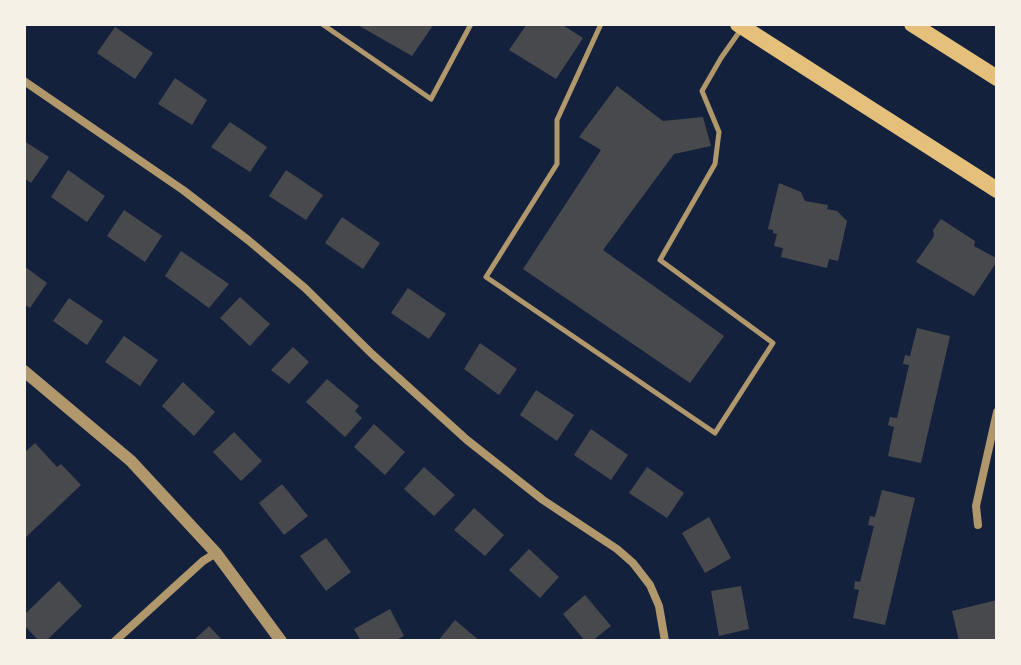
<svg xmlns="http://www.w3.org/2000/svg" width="1021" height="665" font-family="Overpass,sans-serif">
  <rect width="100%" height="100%" fill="#14213d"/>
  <g fill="#48494c">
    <polygon points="356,24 434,24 412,56"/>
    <polygon points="527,24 561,24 583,38 556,79 509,50"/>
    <polygon points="115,27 153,53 135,79 97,53"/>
    <polygon points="175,78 207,100 192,125 158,104"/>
    <polygon points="617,86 663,121 703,117 711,146 674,154 603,250 724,336 690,383 523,269 601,150 579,137"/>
    <polygon points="230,122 267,147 250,172 211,147"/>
    <polygon points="24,141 49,157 31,183 24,178"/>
    <polygon points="68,170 105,196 87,222 51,197"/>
    <polygon points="286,170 323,195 306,220 269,196"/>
    <polygon points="779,183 801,192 805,201 828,205 827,209 837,211 847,221 838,261 829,259 827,268 781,257 783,248 774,246 777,234 773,233 773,230 768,229"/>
    <polygon points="124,210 162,236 145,262 107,236"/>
    <polygon points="342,217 380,243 363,269 325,243"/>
    <polygon points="941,219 975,241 974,246 996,258 996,263 974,296 916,262 934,236 933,230"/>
    <polygon points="181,251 229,284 209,308 165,276"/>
    <polygon points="24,266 47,283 30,308 24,304"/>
    <polygon points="408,288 446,314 429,339 391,313"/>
    <polygon points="240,297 270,324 250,346 220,318"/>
    <polygon points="69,298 103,321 87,345 53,321"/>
    <polygon points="917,328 950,336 921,463 888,456 894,427 888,425 890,417 897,418 909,365 903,364 905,355 910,356"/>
    <polygon points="124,336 158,360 140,386 105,362"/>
    <polygon points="480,343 517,369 499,395 464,369"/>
    <polygon points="293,347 309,362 289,384 271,370"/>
    <polygon points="327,379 359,406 355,411 362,418 345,437 306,402"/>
    <polygon points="183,382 215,412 194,436 162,406"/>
    <polygon points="536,390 574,415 557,441 520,415"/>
    <polygon points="374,424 405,452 385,475 354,447"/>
    <polygon points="591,429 628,455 611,480 574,455"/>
    <polygon points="234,432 262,461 241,481 213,452"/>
    <polygon points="35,443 57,467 61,464 81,485 24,539 24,453"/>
    <polygon points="424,467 455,495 434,516 404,489"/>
    <polygon points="647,467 684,493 667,518 629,493"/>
    <polygon points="282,484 308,516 284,535 259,503"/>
    <polygon points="882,490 915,498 885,625 853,618 859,590 854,589 855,581 860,582 874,526 868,525 870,516 875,517"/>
    <polygon points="474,508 504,535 485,556 454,530"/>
    <polygon points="709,517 731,558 705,573 682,533"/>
    <polygon points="326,538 351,572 326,591 300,556"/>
    <polygon points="529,549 559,577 540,598 509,570"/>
    <polygon points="59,581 82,606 46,641 39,641 24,625 24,615"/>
    <polygon points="741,586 749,629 719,636 711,591"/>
    <polygon points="585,595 611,626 592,641 585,641 563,614"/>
    <polygon points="997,600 997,641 959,641 952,611"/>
    <polygon points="390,609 404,636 394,641 361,641 354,629"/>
    <polygon points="455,620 468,631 480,641 438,641"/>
    <polygon points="209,626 223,641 193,641"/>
  </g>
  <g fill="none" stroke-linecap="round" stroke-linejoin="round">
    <g stroke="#b1986c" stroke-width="5">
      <polyline points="322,24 431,99 471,24"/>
      <polyline points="601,24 557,120 557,164 486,277 715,433 773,343 660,260 715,164 719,132 702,91 721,58 742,28"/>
    </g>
    <g stroke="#b1986c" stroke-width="8">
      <polyline points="24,81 183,190 248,240 305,288 372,354 467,440 543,500 617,549 633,563 650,585 659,606 665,641"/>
      <polyline points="978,525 976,506 997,412"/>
      <polyline points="115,641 203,561 216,553"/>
    </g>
    <polyline stroke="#b1986c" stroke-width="12" points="24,371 131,461 216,553 281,641"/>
    <g stroke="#e5c07b" stroke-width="16">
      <polyline points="738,24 997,190"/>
      <polyline points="912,24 997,78"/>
    </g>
  </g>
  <rect width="1021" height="665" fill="none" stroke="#f6f1e7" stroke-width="52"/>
</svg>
